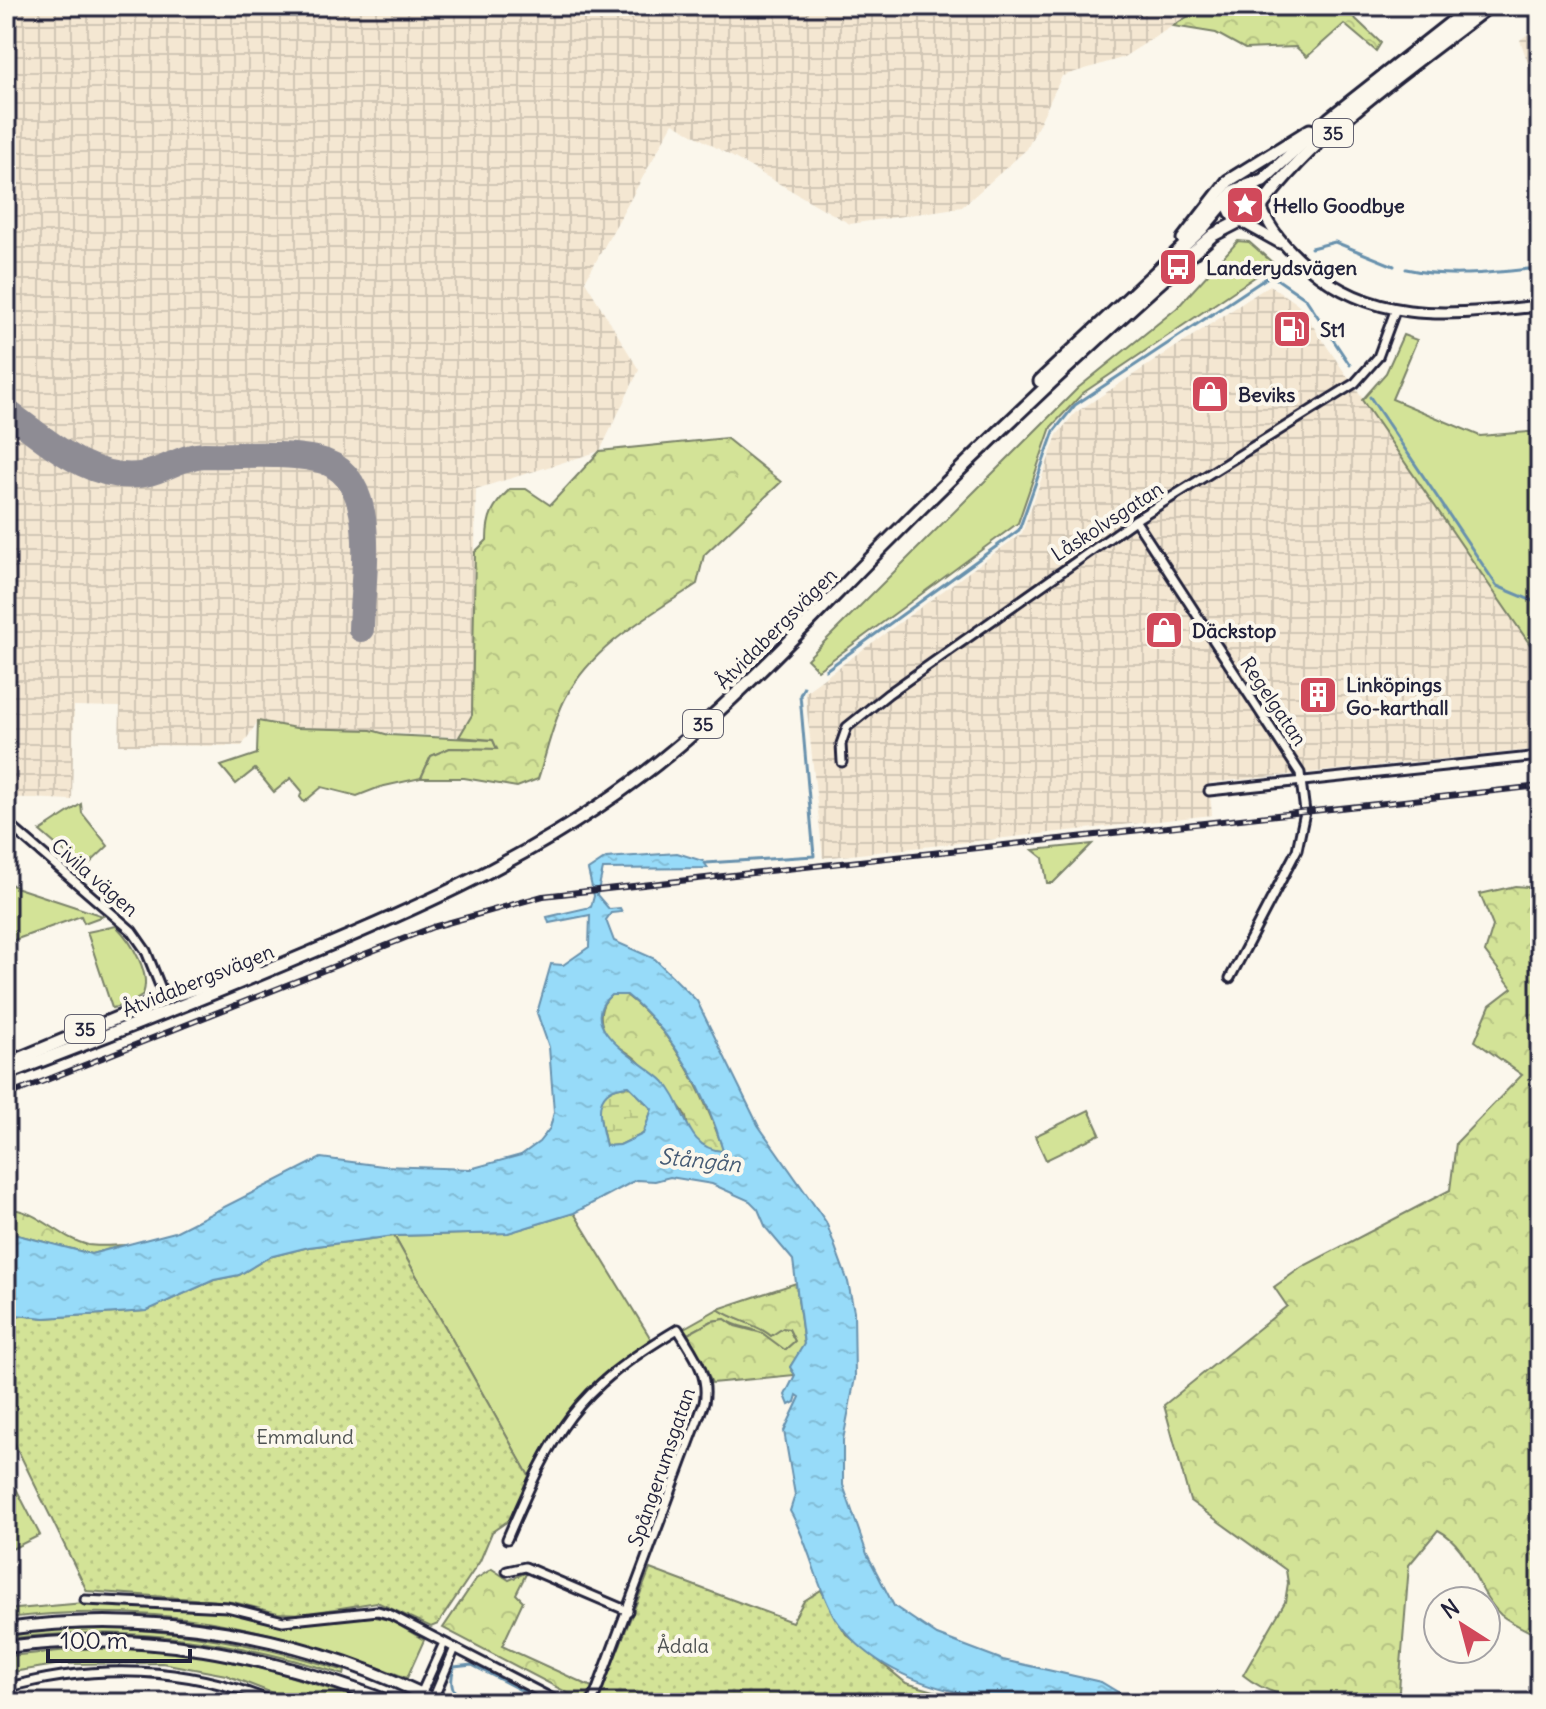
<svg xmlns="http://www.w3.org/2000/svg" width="1546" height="1709" font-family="Delius,sans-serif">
  <defs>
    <pattern id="industrial-grid" width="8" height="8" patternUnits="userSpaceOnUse" patternTransform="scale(2)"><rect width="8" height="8" fill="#f4e7d2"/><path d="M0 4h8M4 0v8" fill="none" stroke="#d1c6b5"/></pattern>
    <pattern id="forest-crowns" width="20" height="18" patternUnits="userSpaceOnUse" patternTransform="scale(2)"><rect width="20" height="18" fill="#d3e397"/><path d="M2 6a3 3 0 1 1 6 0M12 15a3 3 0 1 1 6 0" fill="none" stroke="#b5c283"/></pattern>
    <pattern id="wetland-marsh" width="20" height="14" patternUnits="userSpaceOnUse" patternTransform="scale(2)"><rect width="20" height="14" fill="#d3e397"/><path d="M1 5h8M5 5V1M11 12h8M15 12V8" fill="none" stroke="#b5c283"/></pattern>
    <pattern id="garden-dots" width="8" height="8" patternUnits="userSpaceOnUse" patternTransform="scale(2)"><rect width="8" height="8" fill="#d3e397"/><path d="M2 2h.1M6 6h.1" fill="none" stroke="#b5c283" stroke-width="1.8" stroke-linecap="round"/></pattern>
    <pattern id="water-ripples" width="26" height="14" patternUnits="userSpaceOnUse" patternTransform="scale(2)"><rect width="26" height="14" fill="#97dbf9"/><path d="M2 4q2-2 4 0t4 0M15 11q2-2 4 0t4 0" fill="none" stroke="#82bcd6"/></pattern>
  </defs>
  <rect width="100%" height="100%" fill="#fbf7ec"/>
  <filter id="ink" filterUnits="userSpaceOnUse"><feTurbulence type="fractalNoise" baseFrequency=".0125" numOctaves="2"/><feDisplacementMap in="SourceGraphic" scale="16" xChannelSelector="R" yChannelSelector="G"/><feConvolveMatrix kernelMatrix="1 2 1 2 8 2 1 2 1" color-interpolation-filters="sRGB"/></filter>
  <g filter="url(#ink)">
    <g fill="url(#industrial-grid)">
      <polygon points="6,6 1204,6 1122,58 1062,76 1027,149 962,207 850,224 673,123 585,281 639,370 600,451 476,489 472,715 459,737 296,728 258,721 242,746 119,745 120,707 74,706 72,800 6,797"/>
      <polygon points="1540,25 1540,97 1520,40"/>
      <polygon points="1270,285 1298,304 1540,659 1540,749 1209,783 1212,815 823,858 805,692 1022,533 1057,435 1075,413"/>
    </g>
    <g fill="#d3e397" stroke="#7a8269" stroke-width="2">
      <polygon points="1238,241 1249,242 1274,264 1083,393 1051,427 1018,523 818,670 807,659 1078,388 1177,308"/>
      <polygon points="1403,335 1417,340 1392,399 1480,436 1540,431 1540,659 1362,400 1386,373"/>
      <polygon points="258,721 296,728 371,730 389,735 493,740 497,749 450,748 431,756 421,778 380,787 357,796 322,787 304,802 300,797 302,791 291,778 274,792 255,769 236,784 221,766 257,754"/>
      <polygon points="81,804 82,813 108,846 84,869 40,831"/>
      <polygon points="1092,844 1053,883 1047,883 1043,858 1033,850"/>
      <polygon points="6,880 15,887 103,916 84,923 81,916 6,943"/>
      <path d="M116 926C131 941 153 975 142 996L127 1005 112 1008 87 932Z"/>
      <polygon points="1089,1110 1100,1134 1046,1160 1035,1136"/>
      <path d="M574 1213 651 1339C596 1376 558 1416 529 1476L394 1236 507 1233Z"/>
      <path d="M718 1309C735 1321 756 1323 771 1335L783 1328 789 1329 795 1341 785 1350C775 1348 772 1340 763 1334 751 1327 737 1328 725 1319L712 1321 688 1334 684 1328Z"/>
      <polygon points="6,1469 40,1535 6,1552"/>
      <path d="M84 1603 224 1611 288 1625 365 1615 390 1620 424 1640 407 1678C269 1625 155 1601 6 1618V1610Z"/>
      <path d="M74 1628C168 1627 255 1642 345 1671L344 1675C233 1639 122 1624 6 1639V1634Z"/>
      <polygon points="89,1648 162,1650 241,1661 374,1703 298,1703 226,1675 162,1663 62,1664 12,1672 9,1656"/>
    </g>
    <g fill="url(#forest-crowns)" stroke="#7a8269" stroke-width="2">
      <polygon points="1204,6 1342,6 1381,43 1376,51 1344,24 1307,57 1296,47 1245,49 1216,33 1173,26"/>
      <path d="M726 438 781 482 704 555 697 584C649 616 595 644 566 697 553 721 547 752 538 779L517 787 464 778H421L431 756 450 748 497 749 493 740 459 737 472 715 475 552 487 540C487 516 493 505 510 489H526L550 505 600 451Z"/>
      <path d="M1515 886 1540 888V1637C1528 1630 1512 1624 1501 1615 1474 1589 1471 1547 1438 1530L1409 1565 1398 1703C1344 1703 1285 1709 1243 1675L1285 1602 1288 1583 1286 1570 1190 1501 1164 1405 1287 1306 1274 1287 1302 1267 1450 1190 1456 1143 1522 1075 1475 1041 1490 1005 1512 988 1485 952 1493 926 1480 894Z"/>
      <path d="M611 995H626C675 1033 704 1094 724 1152 709 1150 695 1146 689 1131 686 1125 688 1118 684 1113 672 1095 654 1078 639 1062 629 1051 614 1047 606 1034 598 1020 599 1005 611 995Z"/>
      <path d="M6 1209C37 1208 58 1238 88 1245 100 1247 115 1245 127 1245L91 1254 6 1232Z"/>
      <path d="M796 1283 804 1345 790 1367 795 1375 712 1383 688 1334 712 1321 725 1319 735 1326 762 1333 785 1350 795 1341 789 1329 783 1328 771 1336C756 1323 735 1321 718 1309Z"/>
      <polygon points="492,1569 509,1580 527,1572 516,1594 523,1601 502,1646 592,1687 586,1699 581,1700 443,1628 476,1579"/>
    </g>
    <path fill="url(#wetland-marsh)" stroke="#7a8269" stroke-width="2" d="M629 1086 652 1109 643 1134 620 1145 606 1146C601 1120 587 1088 629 1086Z"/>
    <g fill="url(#garden-dots)" stroke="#7a8269" stroke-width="2">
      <polygon points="394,1236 529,1476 512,1518 492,1532 480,1561 438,1624 431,1627 377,1602 304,1614 278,1613 233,1602 87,1591 6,1426 6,1314 45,1318 145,1311 214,1280 239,1275 269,1257 309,1247"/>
      <polygon points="650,1569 792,1622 804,1601 821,1590 846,1634 906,1683 976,1703 597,1703"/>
    </g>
    <path fill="url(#water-ripples)" stroke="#6891ad" stroke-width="2" fill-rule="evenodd" d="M677 853 703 861 708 868 603 869 597 895 609 909 620 908 622 912 611 913 606 920 614 941 655 959 697 1001 758 1125 826 1222 848 1282 854 1311 855 1378 843 1440V1485L867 1554 894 1606 937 1635 1003 1660 1101 1682 1136 1703C1033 1703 897 1709 835 1618 815 1584 810 1545 790 1511L795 1495 784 1431 800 1397 797 1395 795 1402 789 1405 785 1395 795 1375 790 1367 804 1344 793 1260 766 1228 758 1209 750 1201 712 1184 670 1177 655 1181 636 1180 574 1213 508 1233 394 1236 309 1247 269 1257 239 1275 214 1280 146 1311 45 1318 6 1314V1232L91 1254 175 1232 321 1158 383 1166 470 1169 521 1155 539 1142 550 1128 554 1112 549 1047 537 1013 551 964 563 965 589 947 590 915 549 923 547 917 591 907 594 896 588 870 606 858ZM611 995H627C673 1032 708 1095 723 1151 683 1149 688 1106 663 1081 644 1062 572 1028 611 995ZM629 1086 652 1109 643 1134 620 1145 606 1146C600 1120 589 1088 629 1086Z"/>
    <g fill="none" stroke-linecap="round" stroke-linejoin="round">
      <g stroke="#6891ad" stroke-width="3">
        <polyline points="1311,248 1335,242 1394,266"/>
        <path d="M1406 269C1450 279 1495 272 1540 268"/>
        <polyline points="1370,397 1497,586 1540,604"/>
        <polyline points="826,670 1019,530 1054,431 1075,405 1271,275 1306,299 1350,365"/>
        <polyline points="706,863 814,856 800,695 804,687"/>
        <path d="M468 1703C451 1694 449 1684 454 1667L472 1665 546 1703"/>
      </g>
      <path stroke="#8e8c94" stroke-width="26" d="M6 411C47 440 91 484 145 474 166 470 182 456 204 455 240 456 281 452 316 459 384 473 362 577 361 629"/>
      <g stroke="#22223b" stroke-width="13">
        <g id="minor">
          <polyline points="1135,520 1300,773 1305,812 1297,850 1230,978"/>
          <polyline points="842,762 841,744 847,727 888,694 1135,520 1355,383 1378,357 1395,311"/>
          <polyline points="1209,791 1540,756"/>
          <polyline points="6,822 132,931 146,951 166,1001"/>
          <path d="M507 1539C554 1430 573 1391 678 1329 692 1353 710 1374 704 1403L592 1703"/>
          <polyline points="507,1571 525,1567 628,1611"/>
          <polyline points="85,1600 227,1607 283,1621 378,1611 391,1615 561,1703"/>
          <path d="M6 1688C95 1663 189 1666 275 1703"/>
          <polyline points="421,1694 444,1643"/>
          <polyline points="433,1699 455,1648"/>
        </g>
      </g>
      <g stroke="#22223b" stroke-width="15">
        <g id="tertiary">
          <path d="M1262 209C1271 232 1289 251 1307 266 1378 327 1454 314 1540 306"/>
          <polyline points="1244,223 1280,243"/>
        </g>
      </g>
      <g stroke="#22223b" stroke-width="16">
        <g id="secondary">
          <path d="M6 1629C152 1608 308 1635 440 1703"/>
          <path d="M6 1647C144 1629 264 1654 393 1703"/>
        </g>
      </g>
      <g stroke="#22223b" stroke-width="17">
        <g id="primary">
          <path d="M1227 203 1235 220C1261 231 1274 197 1247 187"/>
          <path d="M1263 204C1317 130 1416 63 1489 6"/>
          <polyline points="1183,239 1228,181 1310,130"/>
          <polyline points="1040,381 1202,229 1234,191 1263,180 1330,118 1472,6"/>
          <polyline points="6,1064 165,998 255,970"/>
          <path d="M6 1074C109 1035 211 995 312 952 412 910 509 867 599 806 709 733 798 631 891 538 995 433 1102 333 1213 235L1238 222"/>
        </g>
      </g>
      <use href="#minor" stroke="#fbf7ec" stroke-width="7"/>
      <use href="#tertiary" stroke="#fbf7ec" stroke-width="9"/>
      <use href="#secondary" stroke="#fbf7ec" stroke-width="10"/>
      <use href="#primary" stroke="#fbf7ec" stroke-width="11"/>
      <g stroke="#22223b" stroke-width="6">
        <polyline id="rail" points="6,1096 433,927 543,896 1540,786"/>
      </g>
      <use href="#rail" stroke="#fbf7ec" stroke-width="3" stroke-dasharray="9" stroke-linecap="butt"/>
    </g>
  </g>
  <defs>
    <g id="sight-square" transform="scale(2)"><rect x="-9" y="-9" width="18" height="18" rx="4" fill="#d1495b" stroke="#fbf7ec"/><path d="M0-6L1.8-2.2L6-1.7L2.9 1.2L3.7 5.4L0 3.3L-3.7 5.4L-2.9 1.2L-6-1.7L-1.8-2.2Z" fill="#fff"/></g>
    <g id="bus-square" transform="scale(2)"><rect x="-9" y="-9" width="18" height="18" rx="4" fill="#d1495b" stroke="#fbf7ec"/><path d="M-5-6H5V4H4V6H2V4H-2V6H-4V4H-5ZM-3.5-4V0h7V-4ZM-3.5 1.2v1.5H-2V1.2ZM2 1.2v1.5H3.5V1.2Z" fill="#fff"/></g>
    <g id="fuel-square" transform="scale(2)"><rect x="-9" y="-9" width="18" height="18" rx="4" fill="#d1495b" stroke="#fbf7ec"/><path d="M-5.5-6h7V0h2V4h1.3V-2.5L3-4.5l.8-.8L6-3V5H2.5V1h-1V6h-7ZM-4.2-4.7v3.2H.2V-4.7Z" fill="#fff"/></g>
    <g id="shop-square" transform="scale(2)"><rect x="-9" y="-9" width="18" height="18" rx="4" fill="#d1495b" stroke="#fbf7ec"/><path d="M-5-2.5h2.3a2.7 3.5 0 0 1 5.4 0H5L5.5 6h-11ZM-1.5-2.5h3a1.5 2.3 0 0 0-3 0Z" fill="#fff"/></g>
    <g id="building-square" transform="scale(2)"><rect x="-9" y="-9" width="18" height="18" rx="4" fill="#d1495b" stroke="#fbf7ec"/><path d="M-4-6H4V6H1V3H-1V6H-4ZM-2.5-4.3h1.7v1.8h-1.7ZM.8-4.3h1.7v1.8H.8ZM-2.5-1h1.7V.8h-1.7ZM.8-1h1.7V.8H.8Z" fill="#fff"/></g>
  </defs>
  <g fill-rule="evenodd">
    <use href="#sight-square" x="1245" y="205"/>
    <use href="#bus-square" x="1178" y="267"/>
    <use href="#fuel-square" x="1292" y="329"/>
    <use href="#shop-square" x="1210" y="394"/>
    <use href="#shop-square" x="1164" y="630"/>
    <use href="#building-square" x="1318" y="695"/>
  </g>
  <g text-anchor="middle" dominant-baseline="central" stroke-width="8" stroke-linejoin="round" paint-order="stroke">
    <g fill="#fbf7ec" stroke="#636270" stroke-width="2">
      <rect x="1313" y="119" width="40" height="28" rx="6"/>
      <rect x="683" y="710" width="40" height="28" rx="6"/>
      <rect x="65" y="1015" width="40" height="28" rx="6"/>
    </g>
    <g font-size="18" font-weight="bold" fill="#22223b">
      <text x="1333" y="133">35</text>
      <text x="703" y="724">35</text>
      <text x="85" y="1029">35</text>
    </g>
    <g font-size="20" font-weight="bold" fill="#22223b" stroke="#fbf7ec" text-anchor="start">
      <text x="1273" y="205">Hello Goodbye</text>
      <text x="1206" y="267">Landerydsvägen</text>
      <text x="1320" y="329">St1</text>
      <text x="1238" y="394">Beviks</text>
      <text x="1192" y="630">Däckstop</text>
      <text x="1346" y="684">Linköpings<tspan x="1346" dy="23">Go-karthall</tspan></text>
    </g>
    <g font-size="20" fill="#22223b" stroke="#fbf7ec">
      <text transform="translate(1107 521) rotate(-33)">Låskolvsgatan</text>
      <text transform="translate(776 628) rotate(-45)">Åtvidabergsvägen</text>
      <text transform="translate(1274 701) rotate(56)">Regelgatan</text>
      <text transform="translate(95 877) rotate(41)">Civila vägen</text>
      <text transform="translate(198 980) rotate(-22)">Åtvidabergsvägen</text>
      <text transform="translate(661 1467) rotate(-71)">Spångerumsgatan</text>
    </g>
    <g font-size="20" fill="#4e5252" stroke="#fbf7ec">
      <text x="305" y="1436">Emmalund</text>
      <text x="683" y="1645">Ådala</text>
    </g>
    <g font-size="22" font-style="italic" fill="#455a74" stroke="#fbf7ec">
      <text transform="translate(700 1160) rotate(6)">Stångån</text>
    </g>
  </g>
  <rect width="1546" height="1709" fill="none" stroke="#fbf7ec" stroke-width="32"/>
  <rect x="16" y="16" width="1514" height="1677" fill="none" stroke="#22223b" stroke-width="3" filter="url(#ink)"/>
  <g transform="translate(1462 1625) rotate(324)"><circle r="38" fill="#fbf7ec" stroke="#a4a2a5" stroke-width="2"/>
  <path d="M0-6L14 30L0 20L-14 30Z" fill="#d1495b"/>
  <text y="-12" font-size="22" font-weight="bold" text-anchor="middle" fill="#22223b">N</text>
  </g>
  <path d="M48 1649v12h142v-12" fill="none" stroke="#22223b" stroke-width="4"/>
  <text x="60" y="1649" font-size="24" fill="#22223b" stroke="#fbf7ec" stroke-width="6" paint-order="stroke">100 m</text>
</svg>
